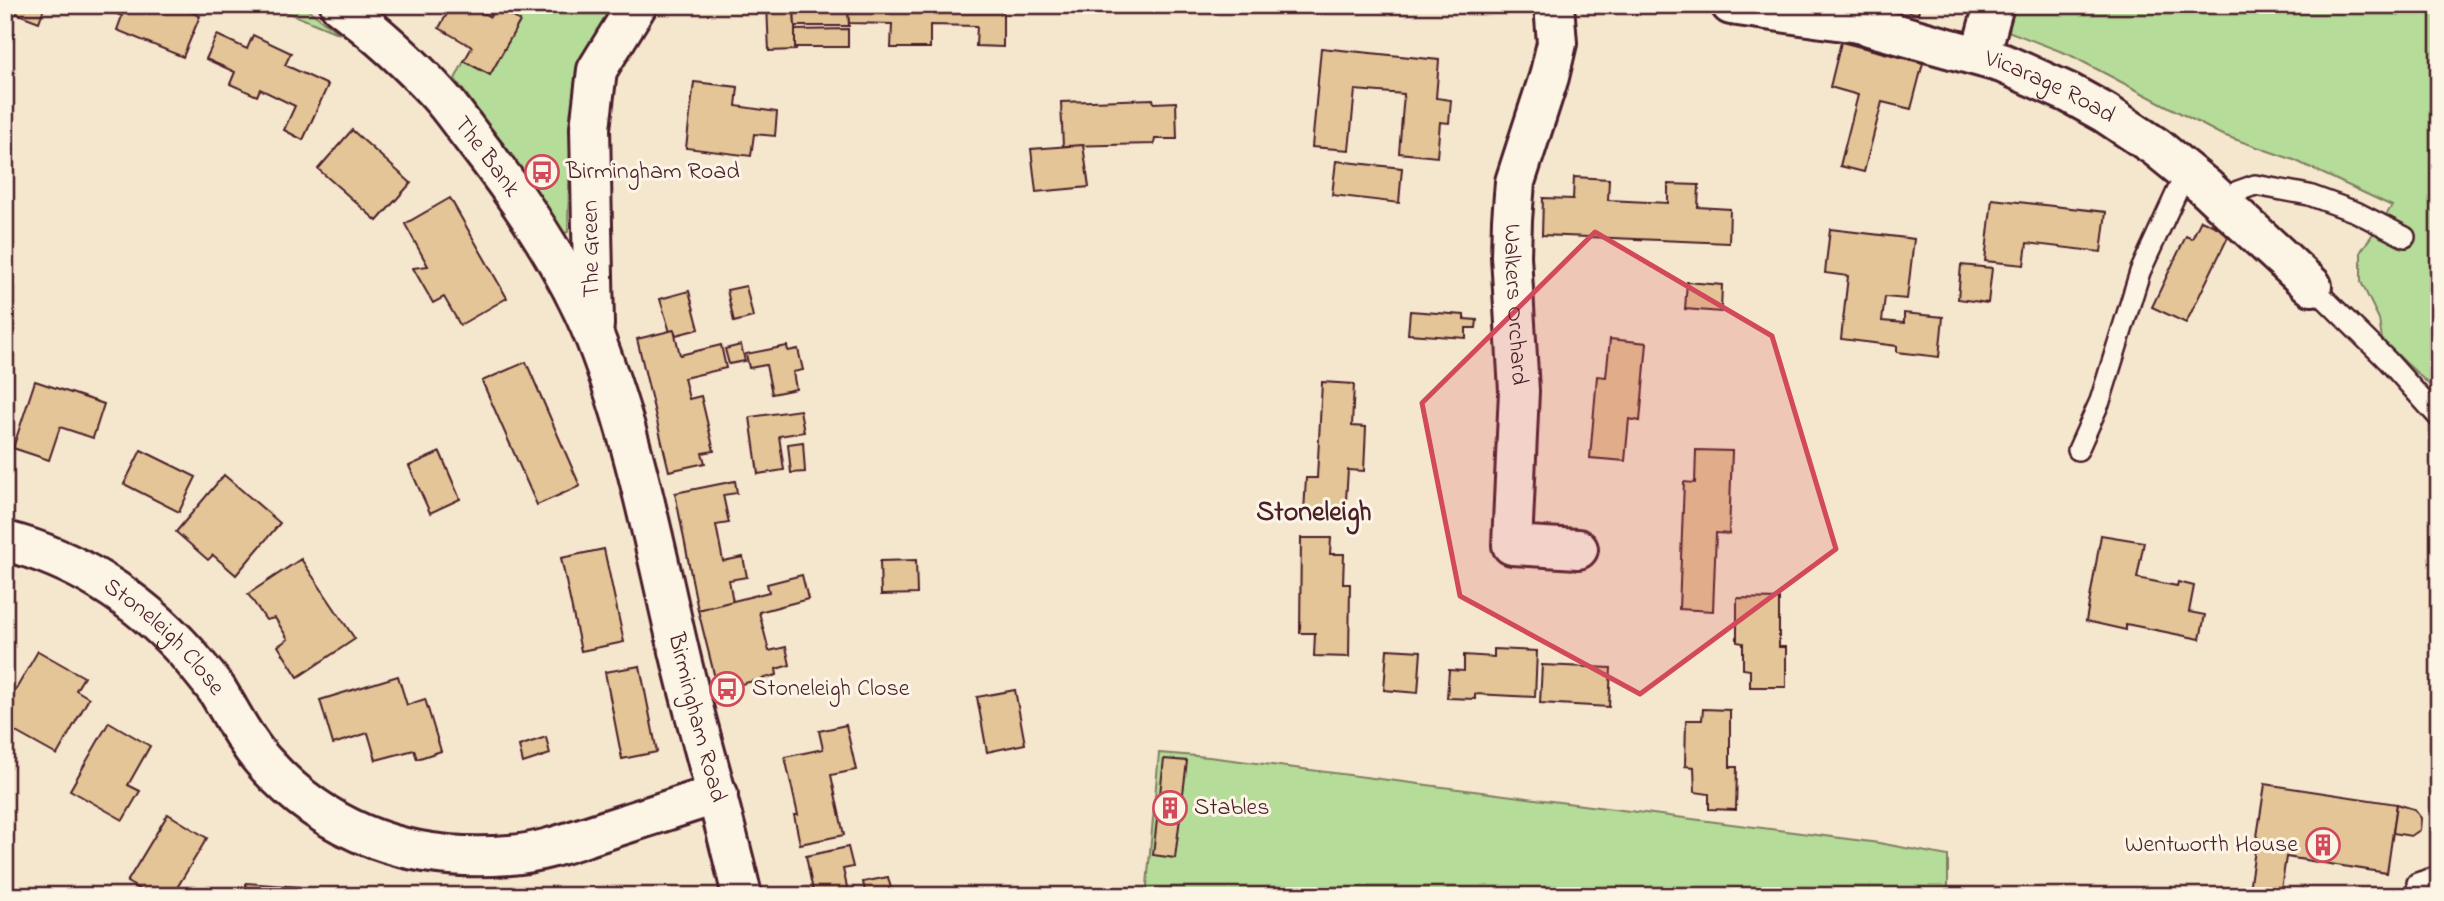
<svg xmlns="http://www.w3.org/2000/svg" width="2444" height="901" font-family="'Indie Flower',sans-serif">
  <rect width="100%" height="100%" fill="#f5e7ce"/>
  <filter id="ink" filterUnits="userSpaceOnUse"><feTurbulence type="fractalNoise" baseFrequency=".0143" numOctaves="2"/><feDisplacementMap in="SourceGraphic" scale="14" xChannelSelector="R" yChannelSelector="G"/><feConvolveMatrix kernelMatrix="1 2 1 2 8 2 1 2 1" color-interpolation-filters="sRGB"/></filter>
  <g filter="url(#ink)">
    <g fill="#b5dc98" stroke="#807e62" stroke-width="2">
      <polygon points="269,5 302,5 340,34"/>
      <path d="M469 5H605L611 10C611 39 583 51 579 76 569 127 569 181 568 232L559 235 510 154 455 79 464 61 490 75 520 21 496 7 490 17Z"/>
      <polygon points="2006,5 2439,5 2439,394 2382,340 2379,319 2361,282 2361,251 2392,206 2294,160 2220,134 2070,55 2000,28"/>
      <polygon points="1159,753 1209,757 1879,843 1948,856 1948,896 1146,896"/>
    </g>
    <g fill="#e4c597" stroke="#4a1f2b" stroke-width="2">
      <polygon points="5,5 45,5 39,22 5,9"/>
      <polygon points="96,5 174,5 200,16 183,57 117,30 122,16"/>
      <polygon points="452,5 469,5 490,17 496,7 520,21 490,75 464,61 472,47 439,28"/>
      <polygon points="767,5 794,5 796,50 769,51"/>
      <polygon points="794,5 848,5 849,26 795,26"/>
      <polygon points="848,5 1003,5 1003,47 976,46 977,26 930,25 930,48 891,48 892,24 849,23"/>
      <polygon points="1882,5 1920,5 1918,14"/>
      <polygon points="848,29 848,47 795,47 795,30"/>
      <polygon points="217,35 247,49 253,35 291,53 285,65 328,85 303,140 284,130 295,106 260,89 257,96 230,84 235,72 206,59"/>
      <polygon points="1841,42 1923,63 1911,109 1882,102 1864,172 1840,166 1858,95 1830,87"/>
      <polygon points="1321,48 1439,60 1436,98 1451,100 1449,123 1440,122 1437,157 1399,153 1404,94 1355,90 1349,150 1312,147"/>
      <polygon points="694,82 738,87 736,106 777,112 775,136 754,134 751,156 686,148"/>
      <polygon points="1153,99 1154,103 1176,102 1177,139 1155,139 1154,144 1063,146 1061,102"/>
      <polygon points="352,130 411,183 377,221 318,169"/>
      <polygon points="1083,145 1089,187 1036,192 1031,149"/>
      <polygon points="1336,161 1402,168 1399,203 1332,195"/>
      <polygon points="1574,177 1609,179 1608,200 1668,203 1668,184 1699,185 1698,207 1730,209 1729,243 1542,235 1543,198 1573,199"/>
      <polygon points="450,198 507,298 460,325 444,297 433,303 413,268 428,266 405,224"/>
      <polygon points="1992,199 2106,212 2101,252 2027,243 2024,265 1985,261"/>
      <polygon points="2201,220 2230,233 2186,323 2152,307 2186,236 2192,239"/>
      <polygon points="1830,229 1914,239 1907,299 1885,297 1882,321 1904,323 1904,313 1943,317 1939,357 1897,352 1897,346 1841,339 1848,276 1825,273"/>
      <polygon points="1961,265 1992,268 1988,303 1958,299"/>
      <polygon points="1687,282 1722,285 1721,312 1685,309"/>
      <polygon points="746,286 753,317 734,322 727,290"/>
      <polygon points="689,291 699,329 676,335 674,330 670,332 660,299"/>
      <polygon points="1410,311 1464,315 1464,319 1477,320 1476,328 1466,328 1466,338 1408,334"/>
      <polygon points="674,330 680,355 721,345 726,368 684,378 689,399 701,396 714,451 702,453 705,463 669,471 637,339"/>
      <polygon points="1610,339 1647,343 1640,421 1629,419 1625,461 1590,458 1597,376 1606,377"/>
      <polygon points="741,345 745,361 729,364 725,349"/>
      <polygon points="787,346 788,351 798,349 803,370 793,372 796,389 772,394 766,365 749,368 746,354"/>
      <polygon points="5,362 12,362 9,436 5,435"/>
      <polygon points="526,362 580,486 537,505 482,381"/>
      <polygon points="35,381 104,404 93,438 60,427 49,460 13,448"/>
      <polygon points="1322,382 1354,384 1352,426 1366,427 1364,471 1348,470 1345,515 1304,512 1306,478 1317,478"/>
      <polygon points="800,410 804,432 779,436 784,470 758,474 750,417"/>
      <polygon points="803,442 805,472 791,473 788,444"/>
      <polygon points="141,450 196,477 179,512 124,484"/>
      <polygon points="1696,450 1732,451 1729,534 1716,533 1713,611 1679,609 1684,482 1695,483"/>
      <polygon points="440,452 460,499 430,513 409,466"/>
      <polygon points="224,475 280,523 236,575 213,555 208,560 176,532"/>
      <polygon points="735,481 737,493 723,495 729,523 716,525 723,561 743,557 747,577 729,580 733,602 698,610 675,493"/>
      <polygon points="2101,535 2144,542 2137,578 2177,586 2178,582 2194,586 2189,612 2205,615 2200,639 2126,624 2126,630 2086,621"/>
      <polygon points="1301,538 1331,538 1330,554 1344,554 1343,584 1350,584 1349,657 1314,656 1315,633 1300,633"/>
      <polygon points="604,549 624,642 581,651 561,558"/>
      <polygon points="301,559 355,639 298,677 278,646 288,639 275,618 266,620 248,594"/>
      <polygon points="916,560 917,594 881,595 880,561"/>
      <polygon points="802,575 808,599 759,612 769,651 786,647 790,665 776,669 777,675 718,690 698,610 769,592 767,584"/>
      <polygon points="1737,598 1779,599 1779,647 1786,647 1786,687 1750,687 1750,670 1743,669 1743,643 1737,642"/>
      <polygon points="1387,649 1421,651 1418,693 1384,690"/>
      <polygon points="1494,649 1537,651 1535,697 1475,694 1475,699 1447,698 1449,670 1464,671 1464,655 1494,657"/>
      <polygon points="38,651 84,677 76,690 89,698 57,755 5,726 5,708"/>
      <polygon points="1542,665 1611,668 1609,707 1540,703"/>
      <polygon points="640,666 657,752 622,759 605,672"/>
      <polygon points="398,676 407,705 425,699 441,751 417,759 414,750 376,760 368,733 333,744 320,700"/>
      <polygon points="1015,690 1025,744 987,752 977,697"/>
      <polygon points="1703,709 1730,710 1730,767 1737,767 1736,810 1709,809 1709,794 1695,792 1694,767 1685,766 1686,720 1702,720"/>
      <polygon points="109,722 150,746 128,785 140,791 123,820 70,790"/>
      <polygon points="846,725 856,770 831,775 844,835 800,844 794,815 798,815 785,757 823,749 819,731"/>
      <polygon points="546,737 550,754 523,763 519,746"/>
      <polygon points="1164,759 1187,761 1175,858 1153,855"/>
      <polygon points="2265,784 2397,804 2387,873 2286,857 2280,896 2248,896"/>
      <polygon points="2397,804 2414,809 2421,818 2420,830 2411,836 2393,833"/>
      <polygon points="168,814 207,838 172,896 151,896 127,882"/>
      <polygon points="848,847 853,867 843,869 849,896 814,896 806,856"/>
      <polygon points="888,877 893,896 866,896 863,882"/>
      <polygon points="246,883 299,887 298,896 246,896"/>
    </g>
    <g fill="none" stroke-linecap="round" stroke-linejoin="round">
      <g stroke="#4a1f2b" stroke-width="24">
        <g id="service">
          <polyline points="2222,203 2238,191 2255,185 2309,195 2356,212 2405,237"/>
          <polyline points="2312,286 2388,361 2439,418"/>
          <polyline points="2078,450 2100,401 2140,272 2186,172"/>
          <polyline points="2417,883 2439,876"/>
        </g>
      </g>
      <g stroke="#4a1f2b" stroke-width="44">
        <g id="minor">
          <path id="s1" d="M340 5C375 32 409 62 438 94 451 108 462 125 474 140 521 200 566 267 595 338 635 440 655 549 680 655 699 736 724 815 742 896"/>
          <path id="s2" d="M1554 5 1557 43 1549 77 1515 182 1512 220 1511 256 1519 391 1512 545 1578 549"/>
          <path id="s3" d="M1731 5 1858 23 2002 63 2069 93 2105 113 2156 147 2204 186 2312 286"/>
          <polyline points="1980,56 1994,5"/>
          <polyline points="594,325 590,128 597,70 637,5"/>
          <path id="s4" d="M5 541C76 559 138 599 187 653 197 665 208 678 217 690 232 714 244 740 263 761 328 835 413 863 510 855 540 853 569 842 597 833 637 820 677 807 718 794"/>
        </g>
      </g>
      <use href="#service" stroke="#fcf5e5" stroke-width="19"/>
      <use href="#minor" stroke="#fcf5e5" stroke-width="38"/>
    </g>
  </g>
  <path fill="#d1495b" fill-opacity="0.2" stroke="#d1495b" stroke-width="5" stroke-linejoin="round" d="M1595 232 1772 336 1836 549 1640 694 1460 596 1422 403Z"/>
  <defs>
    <g id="bus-ring" transform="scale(1.75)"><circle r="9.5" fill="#fcf5e5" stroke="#d1495b" stroke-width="1.5"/><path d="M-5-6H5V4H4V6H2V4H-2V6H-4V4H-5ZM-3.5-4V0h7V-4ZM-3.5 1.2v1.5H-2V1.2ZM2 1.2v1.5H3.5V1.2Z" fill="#d1495b"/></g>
    <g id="building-ring" transform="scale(1.75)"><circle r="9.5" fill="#fcf5e5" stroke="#d1495b" stroke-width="1.5"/><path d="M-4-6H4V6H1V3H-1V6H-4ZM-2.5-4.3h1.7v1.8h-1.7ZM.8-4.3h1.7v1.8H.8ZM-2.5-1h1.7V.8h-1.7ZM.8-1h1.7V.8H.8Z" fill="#d1495b"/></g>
  </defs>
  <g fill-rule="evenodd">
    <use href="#bus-ring" x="542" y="172"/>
    <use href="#bus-ring" x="727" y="689"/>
    <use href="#building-ring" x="1170" y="808"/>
    <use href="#building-ring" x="2323" y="845"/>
  </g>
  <g text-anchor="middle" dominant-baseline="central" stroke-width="6" stroke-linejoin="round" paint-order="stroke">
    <g font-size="24" fill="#4a1f2b" stroke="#fcf5e5">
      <text stroke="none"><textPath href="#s3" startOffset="331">Vicarage Road</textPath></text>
      <text stroke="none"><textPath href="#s1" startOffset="212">The Bank</textPath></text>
      <text transform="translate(592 249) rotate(-91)">The Green</text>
      <text stroke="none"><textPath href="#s2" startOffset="306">Walkers Orchard</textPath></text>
      <text stroke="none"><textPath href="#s4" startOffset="189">Stoneleigh Close</textPath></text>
      <text stroke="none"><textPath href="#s1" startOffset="817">Birmingham Road</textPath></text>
    </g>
    <g font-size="24" fill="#4a1f2b" stroke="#fcf5e5" text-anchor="start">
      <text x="566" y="172">Birmingham Road</text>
      <text x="752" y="689">Stoneleigh Close</text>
      <text x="1194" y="808">Stables</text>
      <text x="2298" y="845" text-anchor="end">Wentworth House</text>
    </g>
    <g font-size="28" font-weight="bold" fill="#4a1f2b" stroke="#fcf5e5">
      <text x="1314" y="513">Stoneleigh</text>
    </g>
  </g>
  <rect width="2444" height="901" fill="none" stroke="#fcf5e5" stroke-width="28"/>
  <rect x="14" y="14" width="2416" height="873" fill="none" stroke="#4a1f2b" stroke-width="2.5" filter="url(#ink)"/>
</svg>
